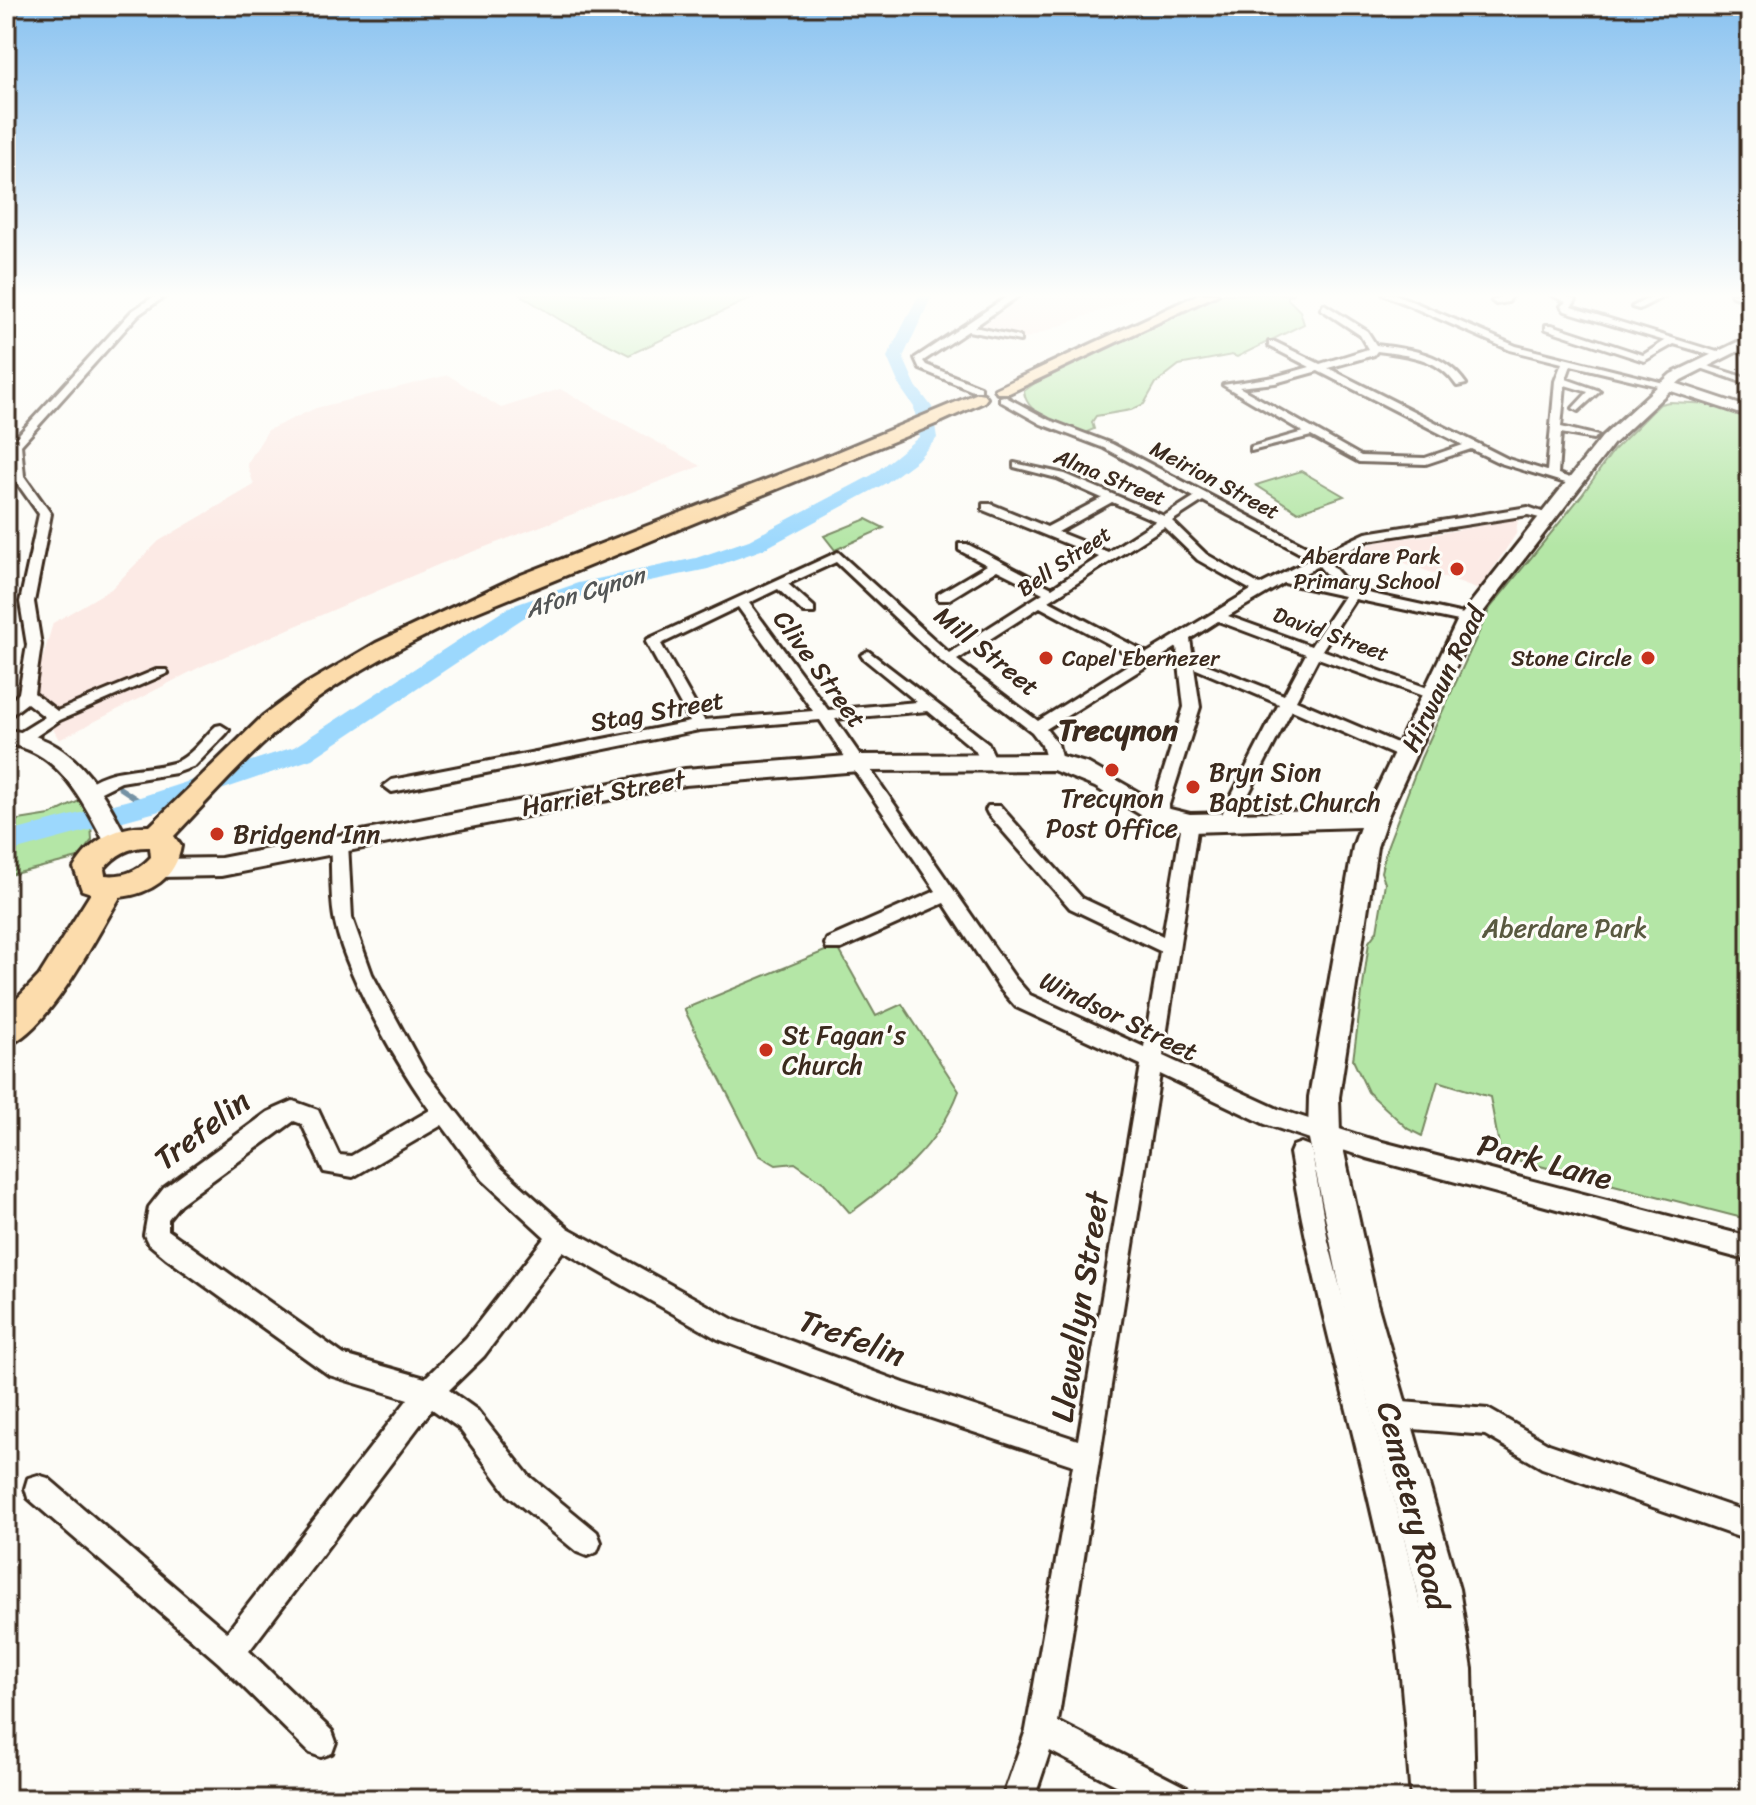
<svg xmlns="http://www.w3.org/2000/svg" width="1756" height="1805" font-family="Sriracha,sans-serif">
  <rect width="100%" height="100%" fill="#fdfcf7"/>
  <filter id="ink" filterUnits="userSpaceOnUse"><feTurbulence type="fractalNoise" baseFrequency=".0125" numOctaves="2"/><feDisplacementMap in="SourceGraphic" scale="16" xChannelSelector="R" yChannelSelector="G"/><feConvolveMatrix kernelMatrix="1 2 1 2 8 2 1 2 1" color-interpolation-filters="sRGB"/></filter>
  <g filter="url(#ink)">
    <g fill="#fceae5">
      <polygon points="1026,294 1145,294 1017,342 978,329"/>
      <polygon points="448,375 501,408 560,389 701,466 440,564 200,667 59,740 33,691 53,623 111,589 159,541 254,485 247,464 268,430 316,408"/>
      <polygon points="1518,519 1516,534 1479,590 1361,547 1383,540 1424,536"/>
    </g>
    <g fill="#b4e6a6" stroke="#788862" stroke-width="2">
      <polygon points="519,294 760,294 629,355 562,321"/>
      <path d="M1223 294H1294L1288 296V299L1300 311 1304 324 1237 357 1232 355 1179 365 1156 383 1144 404 1131 410 1096 416 1092 422 1094 429 1085 433C1065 425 1026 417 1024 391L1035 383Z"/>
      <polygon points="1669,402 1715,404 1750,417 1750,1220 1501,1156 1490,1097 1438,1081 1422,1136 1408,1129 1368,1092 1353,1060 1369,942 1377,931 1385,883 1381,872 1387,847 1421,758 1490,608 1582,495 1613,451 1660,404"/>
      <polygon points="1301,471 1344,496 1298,512 1256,485"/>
      <polygon points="866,519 884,528 835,550 824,536"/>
      <polygon points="81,800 91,823 92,840 78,858 6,876 6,822 50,815"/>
      <path d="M837 946 876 1016 902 1004 959 1091C938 1147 896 1179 850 1213L824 1183 795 1163 776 1165 759 1155 684 1009Z"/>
    </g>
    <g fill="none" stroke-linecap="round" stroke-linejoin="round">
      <polyline stroke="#7592a4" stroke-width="4" points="6,671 9,672 6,679"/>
      <polyline stroke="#7592a4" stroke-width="5" points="120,788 146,805"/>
      <polygon fill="#9cd8fd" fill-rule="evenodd" points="919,294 933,294 903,357 916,386 932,407 937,438 917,460 886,483 764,549 708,569 591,593 525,617 312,759 156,812 6,853 6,833 140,797 294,747 509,607 578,583 696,558 749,540 872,475 919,437 914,407 900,387 887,357"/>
      <g stroke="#3b2a1e" stroke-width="6">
        <g id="minor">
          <polygon points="158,294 168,294 138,315 21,445 24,476 51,514 34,602 41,645 34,693 57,711 156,670 166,670 168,673 60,720 26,743 16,743 13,739 16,735 45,717 27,703 6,719 6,706 19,693 27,645 20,602 39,514 12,476 9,445 132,311"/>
          <polygon points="1011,294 1021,294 974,327 1020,337 1020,341 968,331 923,361 926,365 981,387 981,391 973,391 920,369 915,358"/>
          <path d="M1383 294H1395L1516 346 1672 385 1667 388 1571 365 1566 379 1600 391 1578 411 1573 408 1588 392 1565 385 1561 427 1598 436 1593 439 1561 433 1558 474 1576 480V484L1572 485 1500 463 1471 449 1426 464 1359 462 1311 436 1251 451V447L1303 432 1223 385 1274 377 1310 367 1269 346V342H1275L1320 364 1368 349 1360 335 1321 309 1324 304 1367 331 1376 345C1411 349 1445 353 1466 384L1457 386C1440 360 1414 356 1385 352L1377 351 1374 355 1328 368 1508 459 1547 471 1555 381 1562 363 1510 350ZM1318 371 1463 445 1425 458 1361 456 1239 387 1275 383Z"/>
          <polygon points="1505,294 1513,294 1508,302 1496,304 1492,301"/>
          <polygon points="1550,294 1562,294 1576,300 1571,307 1727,355 1722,358 1674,344 1644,361 1546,329 1546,325 1552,325 1643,355 1665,341 1565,311 1561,306 1566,302"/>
          <polygon points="1656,294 1668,294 1639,309 1632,307"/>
          <polygon points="1731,294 1750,295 1750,301 1732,296"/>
          <polygon points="1734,346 1750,350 1750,356 1734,350"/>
          <polygon points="1698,363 1750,379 1750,385 1698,367"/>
          <path d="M1004 396 1049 420 1112 444 1321 554 1366 533 1528 507 1553 516 1547 520 1528 515 1369 540 1328 561 1354 590 1468 615 1475 619 1468 623 1355 599 1322 650 1436 691 1438 694 1431 699 1426 697 1318 658 1296 700 1413 750 1415 754 1413 758H1401L1292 710 1234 822 1226 828 1218 822 1279 704 1194 668 1200 707 1166 814 1158 820 1152 818 1150 814 1184 707 1177 647 1046 729 1058 744 1062 762 1054 767 1048 766 1042 745 1032 732 943 663 836 562 788 584 814 607V613H804L778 589 749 603 828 710 917 702 863 658 861 655 868 651 988 743 996 760 988 765 982 764 975 750 928 711 835 719 1015 978 1030 995 1144 1047 1160 951 1070 908 988 814 986 810 988 806H1000L1082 898 1163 936 1182 823 1184 819H1196L1198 823 1163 1056 1278 1109 1367 1138 1750 1237V1261L1367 1158 1265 1124 1160 1074 1058 1722 1187 1788 1192 1799H1143L1050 1751 1034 1799H1002L1026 1730 1073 1465 904 1409 718 1339 563 1251 484 1356 449 1390 477 1410 529 1476 597 1532 601 1542 597 1552 587 1556 577 1552 509 1496 459 1428 432 1409 249 1651 332 1731 336 1742 332 1753 321 1757 310 1753 219 1663 28 1498 25 1488 28 1478 38 1475 48 1478 227 1632 408 1399 329 1375 166 1258 148 1243 144 1235 149 1207 164 1188 268 1112 293 1101 318 1110 339 1155 351 1156 430 1110C398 1067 343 970 334 917 330 893 332 867 330 843L333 839 339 837 348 843 352 918 372 974 424 1070 499 1166 568 1228 734 1320 904 1383 1078 1440 1141 1065 1016 1007 1001 990 944 903 841 949H827L825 944 827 939 936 891 820 720 699 730 392 792 384 786 392 780 690 722 646 642 648 639 838 552 949 653 1043 593 997 570 948 600H938V594L987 565 959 550V544H967L1052 588 1099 557 983 510V504H991L1047 527 1102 498 1057 478 1014 467V463L1065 474 1164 516 1194 497 1104 448 1041 424 1000 401V397ZM1203 501 1311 559 1260 585 1206 554 1172 521ZM1112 502 1156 521 1108 552 1058 532ZM1164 527 1198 560 1251 590 1147 653 1049 601ZM1319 566 1337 587 1295 578ZM1284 583 1344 596 1311 646 1228 616ZM738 607 813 711 704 720 661 644ZM1040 607 1137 659 1038 721 957 660ZM1218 621 1306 654 1284 695 1193 659 1190 639ZM294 1121 302 1124 324 1172 353 1177 442 1125 483 1180 545 1237 466 1338 425 1378 344 1355 168 1230V1219L180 1204Z"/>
          <path d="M221 725 229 730 226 734 195 766 176 773 121 782 87 799 79 793C101 765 142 772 173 763 190 758 203 738 216 726Z"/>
          <path d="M1301 1143 1309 1146 1312 1153 1328 1241 1416 1585 1429 1650 1443 1799H1411C1405 1728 1402 1657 1388 1587 1359 1441 1314 1301 1290 1153L1293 1146Z"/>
          <polygon points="1390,1401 1488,1409 1549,1444 1750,1513 1750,1541 1542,1468 1485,1435 1390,1427 1381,1423 1377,1414 1381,1405"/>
        </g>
      </g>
      <g stroke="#3b2a1e" stroke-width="6">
        <polygon id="tertiary" points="1662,382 1672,382 1750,408 1750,417 1662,388"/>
      </g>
      <g stroke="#3b2a1e" stroke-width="6">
        <g id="secondary">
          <polygon points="1750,336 1750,345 1681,380 1614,443 1477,620 1387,818 1377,847 1339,1097 1340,1134 1377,1303 1459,1589 1472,1669 1475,1799 1429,1799 1430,1669 1417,1589 1343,1303 1308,1134 1309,1097 1353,847 1360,827 1190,832 1149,820 1095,787 1053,770 859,771 685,785 221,876 158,877 149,875 145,868 149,861 158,859 221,858 685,769 859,755 1054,754 1089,764 1166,808 1190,814 1367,810 1458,619 1602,437 1671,374"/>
          <path d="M6 730C73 736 101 787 129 842L126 848 117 851 108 848C84 805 61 750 6 744Z"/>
        </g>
      </g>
      <g stroke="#3b2a1e" stroke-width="6">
        <g id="primary">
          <polygon points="1199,294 1218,294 1009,393 997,393 995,389"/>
          <path d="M978 393 984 394 987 398 984 402 938 423 464 617C407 644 349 673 300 712 254 748 215 793 174 836L181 846C176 878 150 894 120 897 96 937 49 1031 6 1046V1010L39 976 91 893 82 890 74 868C90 840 118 825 150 826L263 716 306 684 376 643 521 575 832 454ZM150 847 151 857C138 871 124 877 105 875L104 869C116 854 130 846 150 847Z"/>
        </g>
      </g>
      <use href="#minor" fill="#fdfcf7" fill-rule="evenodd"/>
      <use href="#tertiary" fill="#fdfcf7" fill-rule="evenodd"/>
      <use href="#secondary" fill="#fdfcf7" fill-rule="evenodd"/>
      <use href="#primary" fill="#fcdcac" fill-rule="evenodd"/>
    </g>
  </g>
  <linearGradient id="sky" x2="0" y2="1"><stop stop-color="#89c2f0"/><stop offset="0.54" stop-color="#fefefb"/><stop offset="1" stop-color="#fefefb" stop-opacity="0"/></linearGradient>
  <rect width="1756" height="547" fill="url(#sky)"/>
  <g fill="#c8321e" stroke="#fdfcf7" stroke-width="3">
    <circle cx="1457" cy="569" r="8"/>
    <circle cx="1046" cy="658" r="8"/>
    <circle cx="1648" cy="658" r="8"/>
    <circle cx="1112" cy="770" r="8"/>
    <circle cx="1193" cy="787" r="8"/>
    <circle cx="217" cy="834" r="8"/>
    <circle cx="766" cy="1050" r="8"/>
  </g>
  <g text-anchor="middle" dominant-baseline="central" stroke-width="6" stroke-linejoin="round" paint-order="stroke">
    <g font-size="22" fill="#3b2a1e" stroke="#fdfcf7">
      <text transform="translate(1110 477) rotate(22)">Alma Street</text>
      <text transform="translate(1215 480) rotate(28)">Meirion Street</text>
      <text transform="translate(1064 561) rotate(-34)">Bell Street</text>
      <text transform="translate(1331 634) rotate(20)">David Street</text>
    </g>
    <g font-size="22" fill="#3b2a1e" stroke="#fdfcf7" text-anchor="end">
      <text x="1441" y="556">Aberdare Park<tspan x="1441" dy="25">Primary School</tspan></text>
      <text x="1062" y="658" text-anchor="start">Capel Ebernezer</text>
      <text x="1632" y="658">Stone Circle</text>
    </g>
    <g font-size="24" font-style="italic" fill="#535656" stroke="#fdfcf7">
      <text transform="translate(585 592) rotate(-17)">Afon Cynon</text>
    </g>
    <g font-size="26" fill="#3b2a1e" stroke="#fdfcf7">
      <text transform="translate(987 651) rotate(39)">Mill Street</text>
      <text transform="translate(820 669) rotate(54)">Clive Street</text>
      <text transform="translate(1443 679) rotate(-64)">Hirwaun Road</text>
      <text transform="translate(657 711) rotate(-10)">Stag Street</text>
      <text transform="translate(603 793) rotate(-10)">Harriet Street</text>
      <text transform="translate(1119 1016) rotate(26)">Windsor Street</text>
    </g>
    <g font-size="26" fill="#3b2a1e" stroke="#fdfcf7" text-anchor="start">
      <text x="1209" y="772">Bryn Sion<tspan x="1209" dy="30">Baptist Church</tspan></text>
      <text x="1112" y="798" text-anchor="middle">Trecynon<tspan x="1112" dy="30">Post Office</tspan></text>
      <text x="233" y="834">Bridgend Inn</text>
      <text x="782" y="1035">St Fagan's<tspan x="782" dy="30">Church</tspan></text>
    </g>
    <g font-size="26" fill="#595940" stroke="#fdfcf7">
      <text x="1565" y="928">Aberdare Park</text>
    </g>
    <g font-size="30" font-weight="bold" fill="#3b2a1e" stroke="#fdfcf7">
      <text x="1118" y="730">Trecynon</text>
    </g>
    <g font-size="32" fill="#3b2a1e" stroke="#fdfcf7">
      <text transform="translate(202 1130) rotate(-37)">Trefelin</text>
      <text transform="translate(1545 1162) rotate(15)">Park Lane</text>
      <text transform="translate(1080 1307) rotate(-81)">Llewellyn Street</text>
      <text transform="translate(852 1338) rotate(20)">Trefelin</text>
      <text transform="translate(1413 1506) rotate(76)">Cemetery Road</text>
    </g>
  </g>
  <rect width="1756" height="1805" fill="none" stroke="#fdfcf7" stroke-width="32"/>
  <rect x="16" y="16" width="1724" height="1773" fill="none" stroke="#3b2a1e" stroke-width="3" filter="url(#ink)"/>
</svg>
